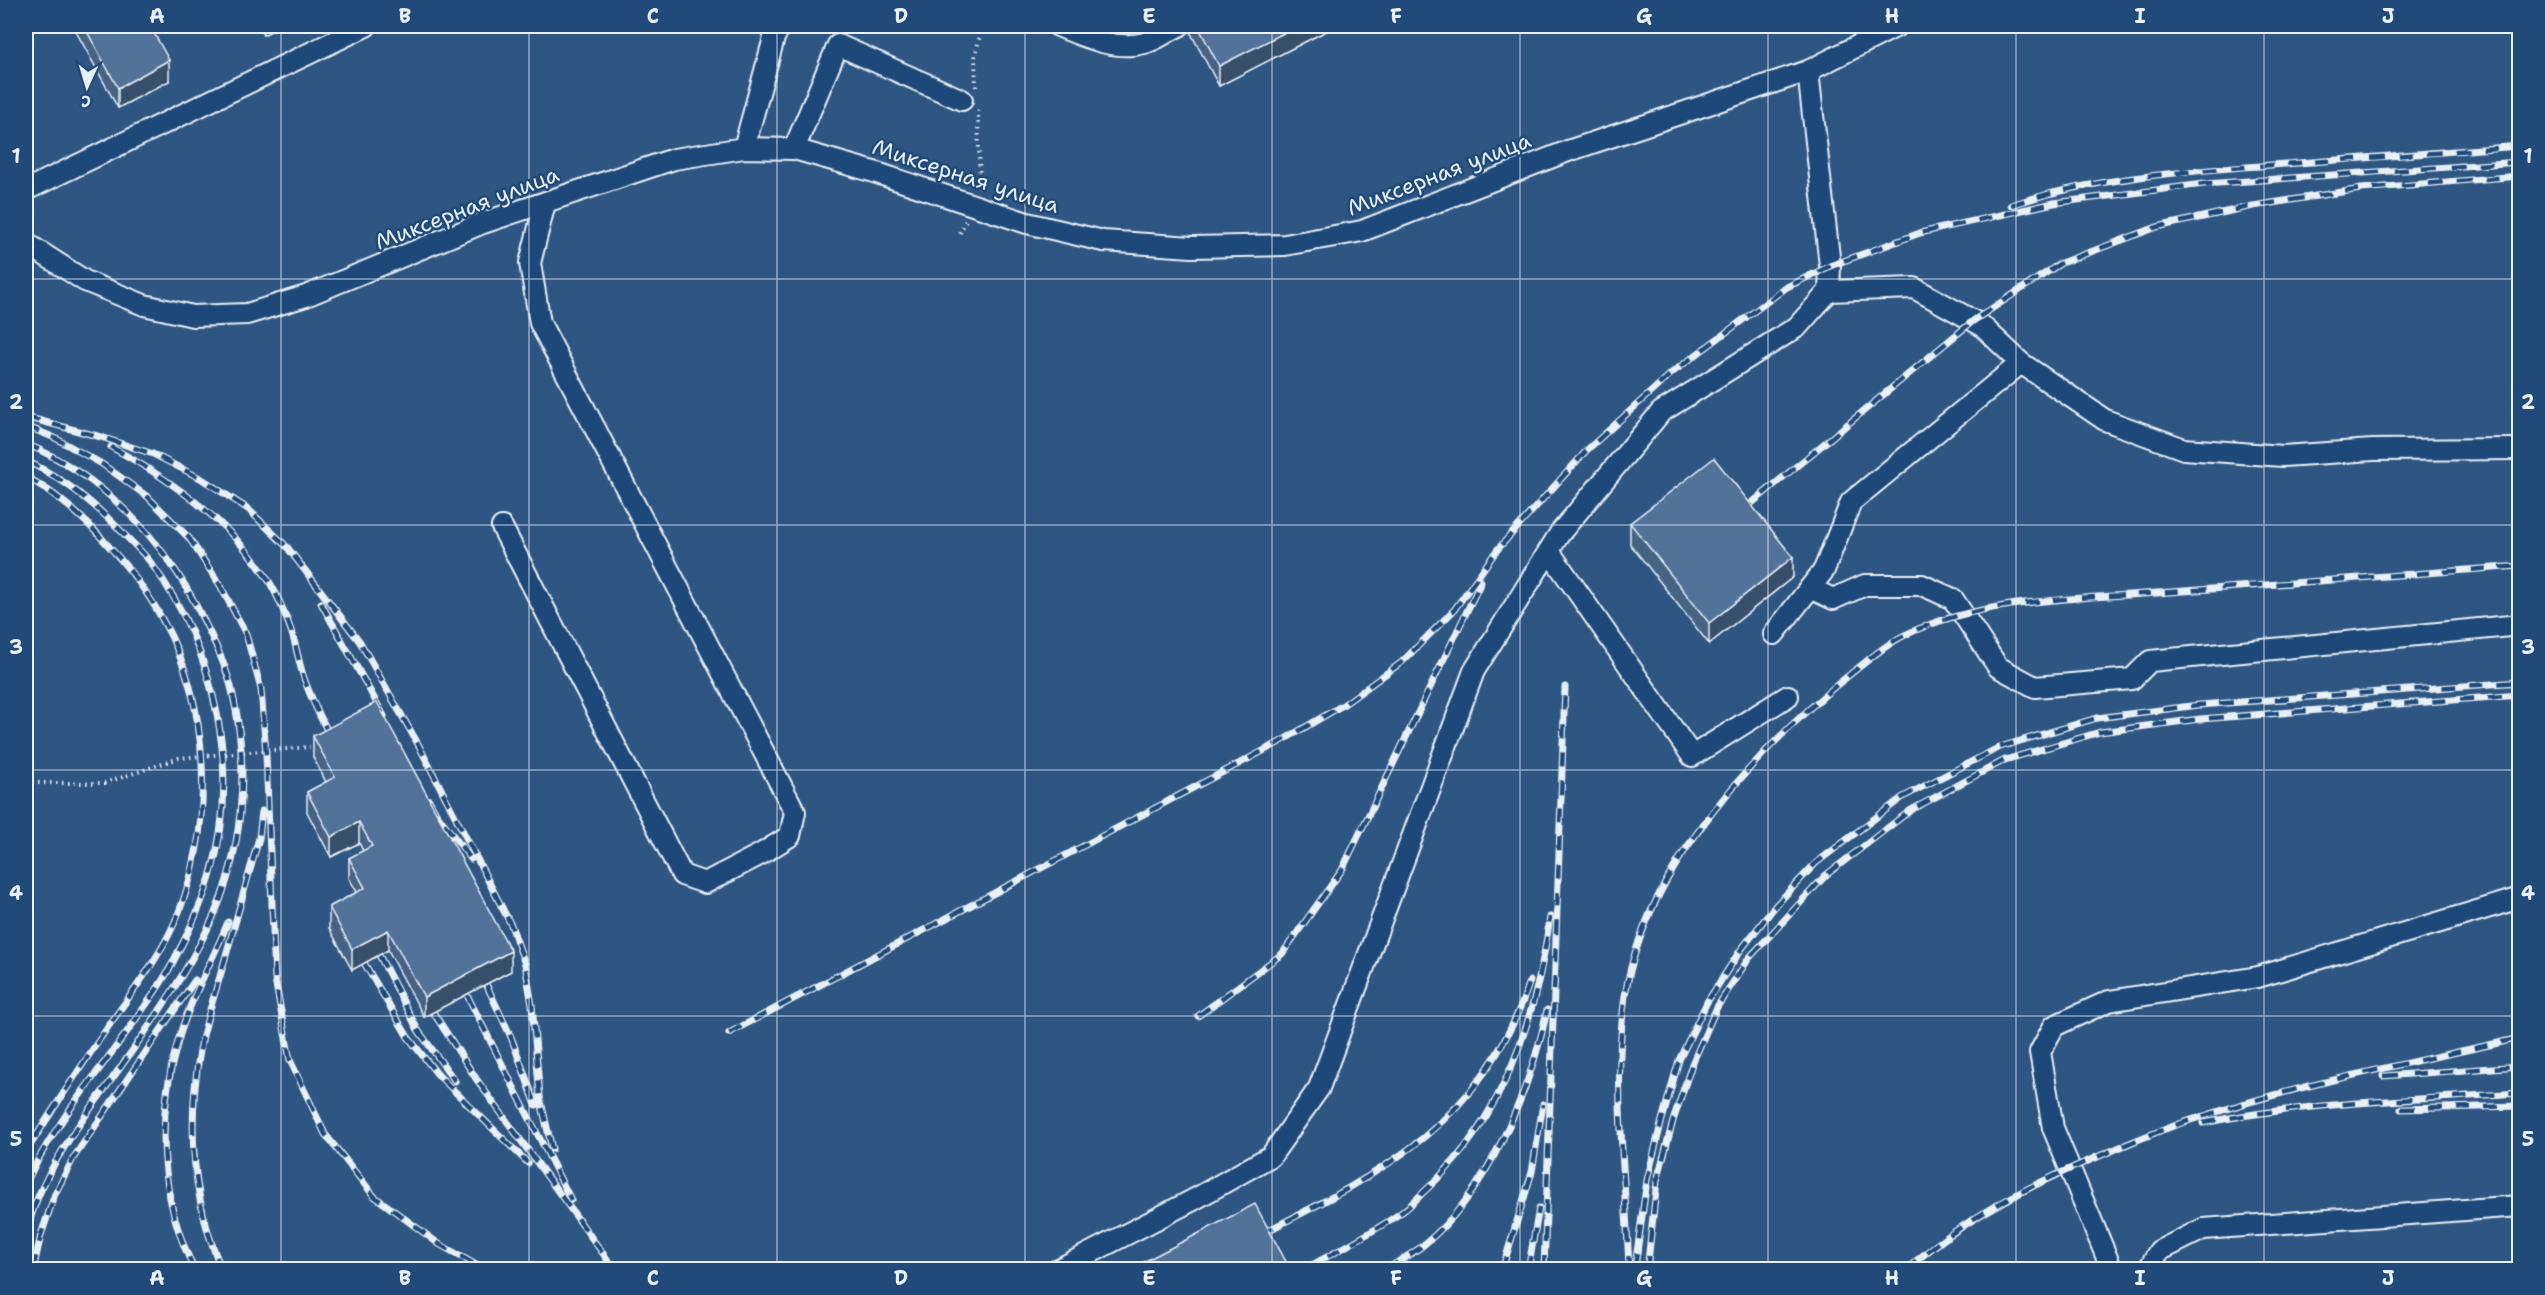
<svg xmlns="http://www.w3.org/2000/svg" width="2545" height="1295" font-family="'Shantell Sans',sans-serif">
  <rect width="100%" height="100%" fill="#1f4a7a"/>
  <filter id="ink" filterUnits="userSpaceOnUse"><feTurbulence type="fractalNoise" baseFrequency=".0167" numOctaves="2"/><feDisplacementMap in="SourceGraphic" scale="12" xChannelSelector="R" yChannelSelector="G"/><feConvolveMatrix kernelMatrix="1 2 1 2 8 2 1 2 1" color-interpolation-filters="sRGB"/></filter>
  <g filter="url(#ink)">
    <rect fill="#2e5683" x="26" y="26" width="2493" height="1243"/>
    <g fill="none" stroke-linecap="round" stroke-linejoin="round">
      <g stroke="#e8f1f8" stroke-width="24">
        <g id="minor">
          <path d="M1058 26C1085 37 1115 51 1145 43 1156 40 1168 31 1179 26"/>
          <polyline points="744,148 774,38 780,26"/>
          <polyline points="794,149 838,45 962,100"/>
          <polyline points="26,190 366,26"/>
          <polyline points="26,243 85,281 144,305 193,316 247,314 306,296 483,223 674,159 744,148 794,149 874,172 1027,223 1103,241 1192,247 1285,245 1362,231 1568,151 1808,71 1897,26"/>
          <polyline points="1829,291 1914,288 1981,325 2021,363 2105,420 2184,449 2283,456 2373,450 2520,449"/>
          <polyline points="502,527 682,875 705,883 761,854 790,836 795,812 540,323 530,263 545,203"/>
          <polyline points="1549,551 1692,756 1788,696"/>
          <polyline points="1810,588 1833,599 1865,585 1922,585 1953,599 1998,667 2035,687 2132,679 2150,661 2520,625"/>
          <polyline points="1774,634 1824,570 1851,502 2021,363"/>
          <polyline points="1057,1270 1195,1199 1271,1156 1319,1088 1474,671 1560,533 1661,412 1797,327 1829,291 1830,266 1808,71"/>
          <polyline points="2112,1270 2053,1128 2040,1052 2054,1026 2109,1001 2258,977 2520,898"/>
          <polyline points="2148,1270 2159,1251 2203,1229 2520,1206"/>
        </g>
      </g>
      <g stroke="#e8f1f8" stroke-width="4" stroke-dasharray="1.5 4.5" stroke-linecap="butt">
        <polyline points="976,87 975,57 982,26"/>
        <polyline points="978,110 980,189"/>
        <polyline points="960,233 966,220"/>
        <polyline points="26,783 105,783 179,758 310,747"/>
      </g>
      <use href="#minor" stroke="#1f4a7a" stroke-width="20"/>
      <g stroke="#e8f1f8" stroke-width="7">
        <g id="rail">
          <path d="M2011 205C2095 177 2183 172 2271 165 2354 159 2437 153 2520 146"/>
          <polyline points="26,417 101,437 153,454 202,479 248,509 287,547 360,642 418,744 511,925 525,964 532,1005 540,1097 552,1149"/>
          <polyline points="26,426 55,438 102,464 148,497 189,538 220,585 246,634 261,689 266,754 275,979 290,1060 325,1134 374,1196 439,1244 485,1270"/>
          <path d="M26 444C102 475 164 540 200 613 213 639 227 666 233 695 250 771 243 857 208 928 187 971 159 1012 132 1051 101 1096 65 1138 42 1188 35 1202 31 1217 26 1232"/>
          <path d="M111 447C168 478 228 520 265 575 275 589 283 609 289 625 296 642 298 661 304 678 312 702 323 723 335 745"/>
          <path d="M26 461C62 477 96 505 123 533 132 543 143 552 151 563 216 650 242 772 210 877 201 906 188 934 174 960 163 983 146 1004 132 1025 95 1076 53 1126 26 1183"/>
          <path d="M26 477C54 491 85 519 106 543 127 566 147 590 162 619 211 705 214 821 179 912 163 954 135 988 110 1024 81 1066 53 1109 26 1152"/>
          <polyline points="1741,512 1973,321 2061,263 2157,227 2253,206 2361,189 2520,176"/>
          <polyline points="321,603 384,716"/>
          <polyline points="429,800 436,813 471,859"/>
          <polyline points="379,955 418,1030 455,1081"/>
          <polyline points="364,963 408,1037 438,1075 528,1163"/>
          <polyline points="486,984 511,1037 536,1105"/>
          <polyline points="467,995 571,1200"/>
          <polyline points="433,1012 477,1080 615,1270"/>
          <polyline points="1198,1016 1282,954 1342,870 1481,582"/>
          <polyline points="729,1033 1280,742 1343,705 1402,662 1454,610 1497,550 1587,450 1673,372 1787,287 1830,266 1920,233 2054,203 2204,184 2520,162"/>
          <polyline points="2383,1076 2520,1066"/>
          <polyline points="2401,1109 2520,1106"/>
          <path d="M2203 1123C2307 1102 2414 1100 2520 1093"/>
          <path d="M1261 1234C1384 1172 1483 1122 1530 981"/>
          <polyline points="1635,1267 1647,1180 1662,1120 1679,1060 1707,1002 1740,951 1776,905 1816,863 1903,797 2000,747 2097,718 2199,705 2520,682"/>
          <polyline points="33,1270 41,1235 55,1194 74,1157 195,980"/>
          <path d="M195 1270C159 1200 156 1116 178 1041 190 999 212 962 228 922"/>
          <path d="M222 1270C191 1199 187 1125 200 1050 205 1022 215 994 223 966 235 923 247 881 259 838L262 811"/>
          <path d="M1303 1270C1337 1251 1371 1234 1402 1212 1412 1205 1420 1195 1429 1187 1505 1116 1536 1018 1550 917"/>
          <path d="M1386 1270C1397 1262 1410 1255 1421 1247 1487 1196 1531 1089 1547 1010"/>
          <polyline points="1502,1270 1532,1172 1543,1104"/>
          <polyline points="1528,1270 1539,1208"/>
          <polyline points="1544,1270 1565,687"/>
          <path d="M1629 1270C1626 1179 1612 1086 1625 996 1638 915 1682 847 1734 786 1771 743 1813 703 1858 668 1872 657 1887 644 1903 636 1981 597 2085 599 2171 592 2287 583 2403 575 2520 566"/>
          <polyline points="1647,1270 1657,1181 1673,1121 1692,1064 1717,1007 1749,958 1826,875 1911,810 2005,760 2100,732 2200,719 2520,695"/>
          <path d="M1906 1270C1958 1222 2024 1188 2088 1161 2127 1144 2166 1127 2207 1115 2309 1082 2415 1062 2520 1038"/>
        </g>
      </g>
      <use href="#rail" stroke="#1f4a7a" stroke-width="4.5" stroke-dasharray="14" stroke-linecap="butt"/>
    </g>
    <g fill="#466384" stroke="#e8f1f8" stroke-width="1.5">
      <polygon points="73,26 150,26 169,81 118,108"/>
      <polygon points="258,26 281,26 263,35"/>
      <polygon points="1188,26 1336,26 1219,86 1188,28"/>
      <polygon points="1630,523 1793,577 1709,644 1630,544"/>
      <polygon points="313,736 511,971 424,1017 388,950 352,970 329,928 329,907 357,892 349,878 349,858 363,851 359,843 331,857 307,812 307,792 326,782 313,757"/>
    </g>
    <g fill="#39506b" stroke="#e8f1f8" stroke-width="1.5">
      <polygon points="263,26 281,26 263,35"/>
      <polygon points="1297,26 1336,26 1219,86 1219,66"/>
      <polygon points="169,60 169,81 118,108 118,88"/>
      <polygon points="1793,557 1793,577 1709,644 1709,623"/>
      <polygon points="359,822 359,843 331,857 331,837"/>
      <polygon points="388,930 388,950 352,970 352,949"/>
      <polygon points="511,951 511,971 424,1017 424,997"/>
    </g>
    <g fill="#517399" stroke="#e8f1f8" stroke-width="1.5">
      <polygon points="84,26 150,26 169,60 118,88"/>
      <polygon points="1198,26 1297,26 1219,66"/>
      <polygon points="1714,458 1793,557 1709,623 1630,523"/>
      <polygon points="377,702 511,951 424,997 388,930 352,949 329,907 365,888 349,858 372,846 359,822 331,837 307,792 335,777 313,736"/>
      <polygon points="1255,1204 1290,1269 1130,1269"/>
    </g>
  </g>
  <path fill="none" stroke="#e8f1f8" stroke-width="1.5" stroke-opacity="0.55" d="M281 26V1270M529 26V1270M777 26V1270M1025 26V1270M1272 26V1270M1520 26V1270M1768 26V1270M2016 26V1270M2264 26V1270M26 279H2520M26 525H2520M26 770H2520M26 1016H2520"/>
  <g text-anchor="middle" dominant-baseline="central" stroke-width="5" stroke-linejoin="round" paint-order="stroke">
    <g font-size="22" fill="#e8f1f8" stroke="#1f4a7a">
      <text transform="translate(1439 174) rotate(-21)">Миксерная улица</text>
      <text transform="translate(966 176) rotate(18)">Миксерная улица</text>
      <text transform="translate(467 208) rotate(-21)">Миксерная улица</text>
    </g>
  </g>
  <rect width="2545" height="1295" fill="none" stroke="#1f4a7a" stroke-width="66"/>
  <g transform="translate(87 87) rotate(184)" stroke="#1f4a7a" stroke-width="4.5" paint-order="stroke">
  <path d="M0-4.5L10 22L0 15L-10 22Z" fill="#e8f1f8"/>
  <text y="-9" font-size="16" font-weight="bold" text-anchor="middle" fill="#e8f1f8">С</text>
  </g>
  <rect x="33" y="33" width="2479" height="1229" fill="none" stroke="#e8f1f8" stroke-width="2"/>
  <g font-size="20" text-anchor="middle" font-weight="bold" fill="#e8f1f8">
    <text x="157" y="23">A</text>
    <text x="405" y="23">B</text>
    <text x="653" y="23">C</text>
    <text x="901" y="23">D</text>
    <text x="1149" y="23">E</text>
    <text x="1396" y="23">F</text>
    <text x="1644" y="23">G</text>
    <text x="1892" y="23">H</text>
    <text x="2140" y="23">I</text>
    <text x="2388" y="23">J</text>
    <text x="16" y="163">1</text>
    <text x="2528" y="163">1</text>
    <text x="16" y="409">2</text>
    <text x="2528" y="409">2</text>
    <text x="16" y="654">3</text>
    <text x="2528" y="654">3</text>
    <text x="16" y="900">4</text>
    <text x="2528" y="900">4</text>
    <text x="16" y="1146">5</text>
    <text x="2528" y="1146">5</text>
    <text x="157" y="1285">A</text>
    <text x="405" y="1285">B</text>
    <text x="653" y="1285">C</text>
    <text x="901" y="1285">D</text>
    <text x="1149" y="1285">E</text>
    <text x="1396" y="1285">F</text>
    <text x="1644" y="1285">G</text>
    <text x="1892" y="1285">H</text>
    <text x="2140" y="1285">I</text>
    <text x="2388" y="1285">J</text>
  </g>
</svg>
